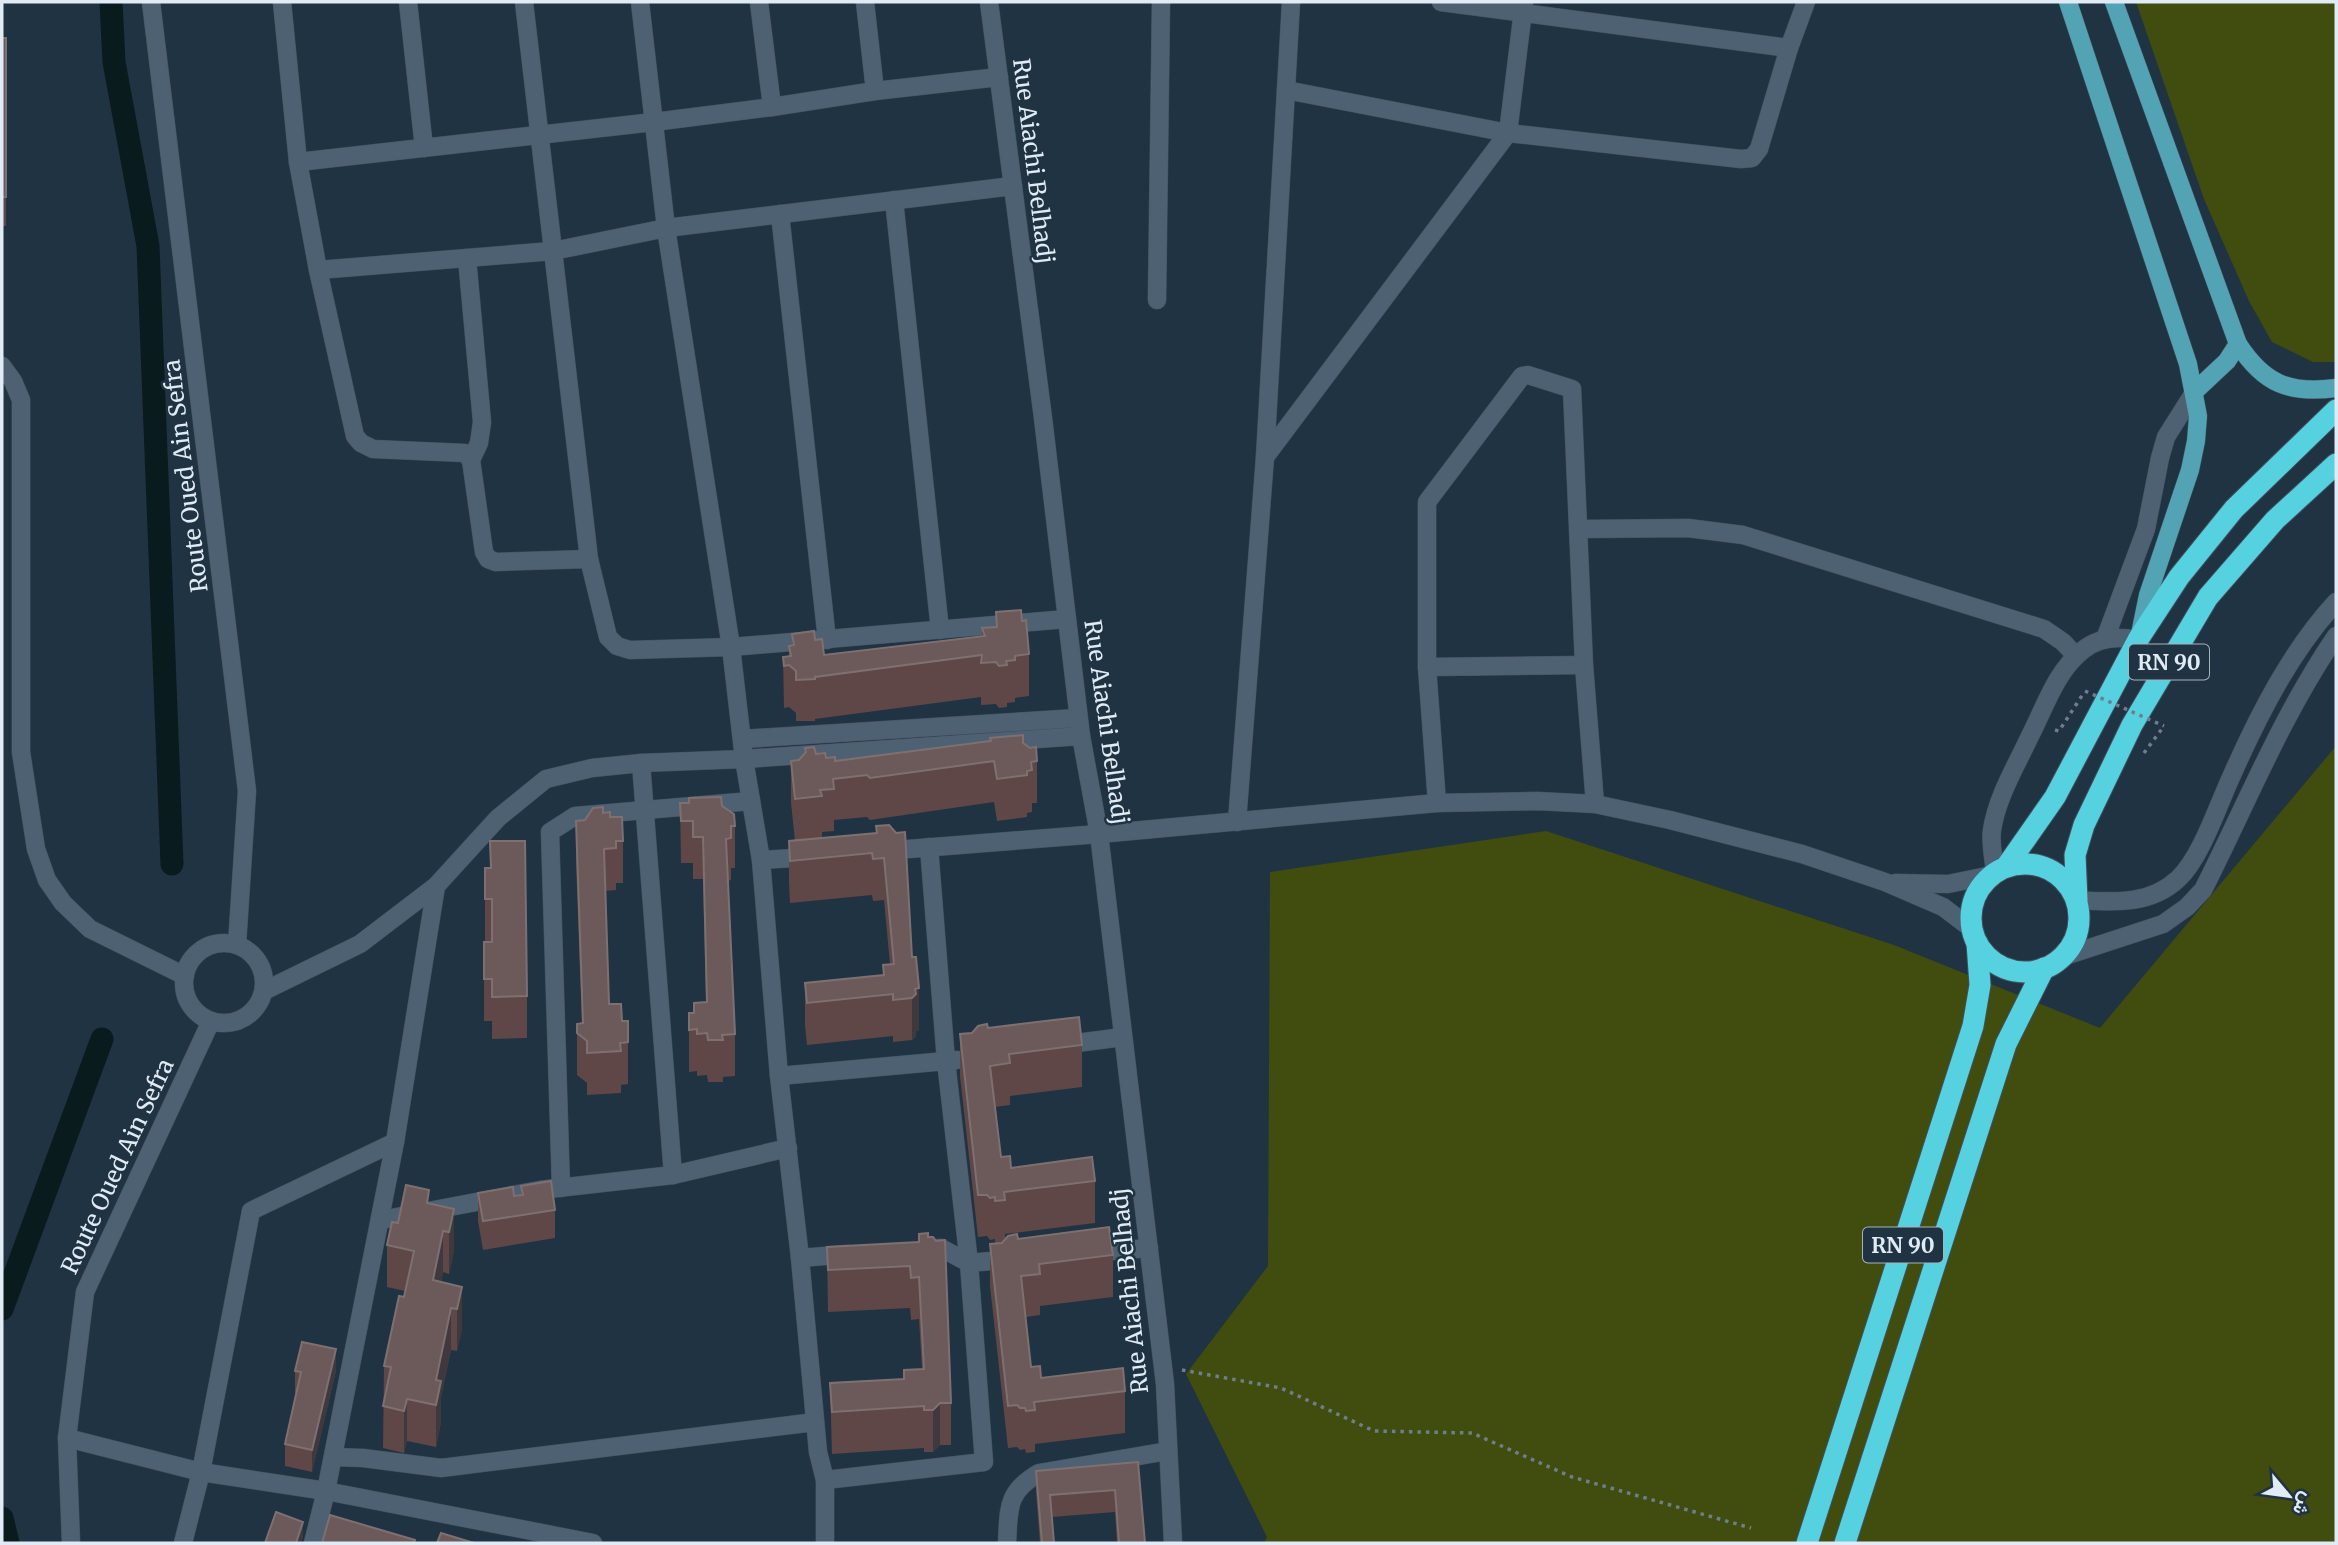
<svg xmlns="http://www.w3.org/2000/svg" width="2338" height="1545" font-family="Merriweather,Vazirmatn,serif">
  <rect width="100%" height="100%" fill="#203342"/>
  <g fill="#404d0e">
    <polygon points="2136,2 2336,2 2336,362 2313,362 2272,342 2249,301 2204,199"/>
    <polygon points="2336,746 2336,1543 1264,1543 1267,1537 1186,1374 1268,1266 1270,872 1546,831 1894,945 2100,1028"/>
  </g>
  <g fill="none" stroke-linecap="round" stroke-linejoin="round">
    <g stroke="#0a1b1e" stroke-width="23">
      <polyline points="111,2 114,62 148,246 172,864"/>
      <polyline points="2,1309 102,1039"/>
      <polyline points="2,1518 8,1543"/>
    </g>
    <g stroke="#40505d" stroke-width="19">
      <g id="minor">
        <polyline points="151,2 247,791 237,945"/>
        <polyline points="282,2 298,162 318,270 355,436 361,443 373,449 465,453 471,460 484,552 488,559 496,562 589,559"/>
        <polyline points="408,2 424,148"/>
        <polyline points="524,2 589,559 608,637 617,646 630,650 731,647 1067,619"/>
        <polyline points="640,2 666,228 731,647 744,759 761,860 779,1076 800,1258 818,1452 825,1480 825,1543"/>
        <polyline points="759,2 772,107"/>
        <polyline points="865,2 875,91"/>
        <polyline points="989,2 1043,418 1081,736 1099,834 1165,1384 1173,1543"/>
        <polyline points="1441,2 1789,48"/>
        <polyline points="1286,90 1508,133 1741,159 1752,158 1759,149 1789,48 1806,2"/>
        <polyline points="298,162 654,122 772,107 875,91 999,77"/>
        <polyline points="894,200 940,630"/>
        <polyline points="780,214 827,640"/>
        <polyline points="467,258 482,422 479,443 471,460"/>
        <polyline points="318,270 553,251 666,228 1013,186"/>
        <polyline points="1157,300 1161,2"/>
        <polyline points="2,366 13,381 21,400 21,752 36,849 47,880 63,903 90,929 185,976"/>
        <polyline points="1265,457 1508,133 1524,2"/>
        <polyline points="1579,529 1688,528 1743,535 2044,629 2063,642 2076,656"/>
        <polyline points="2105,639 2146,529 2160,458 2166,437 2195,391"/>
        <polyline points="1427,667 1584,665"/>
        <polyline points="742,739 1078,718"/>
        <polyline points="641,763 673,1175"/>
        <polyline points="1437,803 1427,667 1427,502 1522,376 1528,375 1572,389 1584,665 1595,804"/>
        <polyline points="1237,822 1265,457 1291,2"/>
        <polyline points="929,847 946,1061 957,1060"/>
        <polyline points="883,851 1099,834 1437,803 1538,801 1595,804 1670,820 1802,854 1885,882 1943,907 1972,929"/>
        <polyline points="761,860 810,857"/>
        <path d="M1995 873C1994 859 1990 844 1992 830 1997 797 2016 766 2030 736 2045 707 2056 671 2083 650 2099 637 2118 636 2138 640"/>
        <polyline points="1895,883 1948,884 1992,875"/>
        <path d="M2077 900C2112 902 2149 906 2178 879 2201 858 2218 805 2232 775 2259 714 2291 651 2336 602"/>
        <circle cx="224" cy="983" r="40"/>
        <path d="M2062 957 2163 924 2187 907 2203 890C2246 805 2282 715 2336 636"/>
        <polyline points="264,991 360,944 436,886 498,818 546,779 592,768 641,763 744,759 1081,736"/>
        <polyline points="1061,1045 1123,1037"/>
        <polyline points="779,1076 946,1061 969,1263 941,1248 922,1249"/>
        <polyline points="561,1188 550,832 575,816 751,801"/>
        <polyline points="381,1220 540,1190 673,1175 788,1148"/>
        <polyline points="1089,1253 1149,1248"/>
        <polyline points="800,1258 849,1254"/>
        <polyline points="67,1438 201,1472 326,1491 593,1543"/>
        <polyline points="333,1457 363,1458 441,1468 815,1422"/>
        <polyline points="825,1480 984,1462 969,1263 1013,1259"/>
        <polyline points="71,1543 67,1438 85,1292 211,1021"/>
        <polyline points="183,1543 201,1472 251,1211 395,1142"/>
        <polyline points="313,1543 326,1491 395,1142 436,886"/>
        <path d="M1007 1543C1009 1509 1006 1492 1039 1473L1168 1451"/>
      </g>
    </g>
    <g stroke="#40505d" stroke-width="19">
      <g id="major">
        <polyline points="2068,2 2188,364 2198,416 2196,441 2190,470 2148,595 2140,634"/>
        <path d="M2114 2 2238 344C2264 384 2289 394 2336 388"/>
        <polyline points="2195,391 2227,361 2238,344"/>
      </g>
    </g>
    <g stroke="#40505d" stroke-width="23">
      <g id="highway">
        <circle cx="2025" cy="918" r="54"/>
        <polyline points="2006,867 2055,797 2139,638 2179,577 2234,509 2336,410"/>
        <polyline points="2077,900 2075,855 2084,825 2132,725 2208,597 2275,520 2336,464"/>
        <polyline points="1807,1543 1973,1026 1980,985 1977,943"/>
        <polyline points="1845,1543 2006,1044 2044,968"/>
      </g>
    </g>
    <g stroke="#6f7e8b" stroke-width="3.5" stroke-dasharray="3.5 5" stroke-linecap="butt">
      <polyline points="2055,730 2059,731 2083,694"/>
      <polyline points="2144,753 2164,726"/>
      <polyline points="1182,1370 1281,1388 1374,1431 1472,1433 1572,1477 1751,1528"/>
    </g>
    <use href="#minor" stroke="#4d6172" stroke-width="18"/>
    <use href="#major" stroke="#52a4b4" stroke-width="18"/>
    <use href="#highway" stroke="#56d1e0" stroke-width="21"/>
    <polyline stroke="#6f7e8b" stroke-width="3.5" stroke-dasharray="3.5 5" stroke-linecap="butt" points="2085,691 2164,726"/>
  </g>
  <g fill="#5e4746">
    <rect x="2" y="38" width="4" height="188"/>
    <polygon points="996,612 1022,621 1029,654 1029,696 1015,698 1015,702 1007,703 1007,707 999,708 996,704 981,705 981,697 815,719 815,721 796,721 796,713 789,707 784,708 783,657 789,656 789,646 792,645 792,634 815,640 824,655 982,636 982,628 996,627"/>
    <polygon points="990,738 1023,743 1037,761 1037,803 1032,803 1032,812 1027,813 1027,817 997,821 994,802 870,820 867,817 834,820 834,831 822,832 822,838 876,833 912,957 919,1030 916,1031 916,1036 912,1040 893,1042 893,1036 807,1045 805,1025 805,983 883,975 883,965 890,964 884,900 873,901 872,895 790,903 789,883 789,841 795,841 791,803 791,761 799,760 816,754 835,761 990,741"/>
    <polygon points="680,803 722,806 735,826 735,868 731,868 731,880 728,881 735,1034 735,1076 723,1077 723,1082 708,1082 707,1075 697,1076 697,1071 689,1072 689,1013 694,1013 706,1002 703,879 693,879 693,863 681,863"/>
    <polygon points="610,817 623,841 623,883 616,883 616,890 605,891 609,1004 622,1021 628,1021 628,1084 621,1085 621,1093 587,1095 587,1083 577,1075 577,1024 582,1023 576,863 576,821"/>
    <polygon points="485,868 527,996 527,1038 492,1039 492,1021 484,1021 484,942 492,942 492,941 485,941"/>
    <polygon points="988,1028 1082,1045 1082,1087 1010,1096 1010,1105 995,1107 1001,1157 1011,1168 1095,1181 1095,1223 1005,1234 1005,1239 1018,1239 1113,1255 1113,1297 1040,1306 1040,1315 1026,1317 1031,1367 1041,1378 1125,1391 1125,1433 1035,1444 1035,1452 1026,1453 1025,1449 1020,1450 1017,1447 1008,1448 990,1286 990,1244 995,1243 995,1239 990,1240 987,1236 978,1237 960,1076 960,1034 972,1033"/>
    <polygon points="521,1186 555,1210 555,1238 483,1250 478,1221 478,1193 514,1196 521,1195"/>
    <polygon points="429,1204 454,1209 454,1251 449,1274 443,1272 441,1282 462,1287 462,1329 457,1351 451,1350 441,1397 441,1422 436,1447 407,1441 404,1453 383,1448 384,1366 405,1291 387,1287 387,1245 398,1223"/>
    <polygon points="919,1242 951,1403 951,1445 940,1445 933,1452 924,1452 924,1448 832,1454 830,1383 904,1379 922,1369 919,1319 911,1320 910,1308 828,1312 827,1247"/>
    <polygon points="295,1371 336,1371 312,1472 285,1466 285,1444 297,1393 295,1393"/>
    <polygon points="1138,1462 1145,1543 1117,1543 1115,1512 1052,1517 1054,1543 1040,1543 1036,1492 1036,1471"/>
  </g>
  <g fill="#3f383d">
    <polygon points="919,988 919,1030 916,1031 916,1036 912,1040 912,998 915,989"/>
    <polygon points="454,1209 454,1251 449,1274 449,1232"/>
    <polygon points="443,1231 443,1272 433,1322 433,1280"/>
    <polygon points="462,1287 462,1329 457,1351 457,1309"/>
    <polygon points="451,1308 451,1350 441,1397 441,1422 436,1447 436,1380"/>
    <polygon points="336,1349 336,1371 312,1472 312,1450"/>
    <polygon points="407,1399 407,1441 404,1453 404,1411"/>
    <polygon points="940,1403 940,1445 933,1452 933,1410"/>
    <polygon points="303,1522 303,1537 301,1543 296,1543"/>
  </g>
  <g fill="#6c5959" stroke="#7e7071" stroke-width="2">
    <rect x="2" y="38" width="4" height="159"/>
    <polygon points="1021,610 1022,621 1026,620 1029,654 1015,656 1015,660 1006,661 1007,665 999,666 996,662 981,663 982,655 815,677 815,679 796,680 796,671 789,665 784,666 783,657 791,656 789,646 794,645 792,634 814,631 815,640 822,639 824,655 985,636 982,628 997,627 996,612"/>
    <polygon points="1023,735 1023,743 1030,748 1036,747 1037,761 1031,762 1032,770 1027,771 1027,775 997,779 994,761 870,778 867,775 833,779 834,789 820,790 822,796 795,799 791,761 799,760 806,752 805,748 814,747 816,754 825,753 826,758 835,757 835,761 991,741 990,738"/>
    <polygon points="721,797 722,806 734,814 735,826 731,826 731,838 726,839 735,1034 722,1035 723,1040 708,1040 707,1033 697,1034 697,1029 689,1030 689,1013 694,1013 694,1003 707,1002 703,837 693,837 693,821 681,821 680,803 689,803 689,798"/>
    <polygon points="603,807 603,813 610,812 610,817 622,817 623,841 616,841 616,848 604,849 609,1004 621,1004 622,1021 628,1021 628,1042 620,1043 621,1051 587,1053 587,1041 577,1033 577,1024 583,1023 576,821 585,820 593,808"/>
    <polygon points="889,825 896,833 905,832 912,957 916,957 919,988 915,989 916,994 912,998 893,1000 893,994 807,1003 805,983 884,975 883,965 894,964 884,858 873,859 872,853 790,861 789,841 877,833 876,826"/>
    <polygon points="490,841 525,841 527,996 492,997 492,979 484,979 484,942 492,942 492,899 485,899 485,868 491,868"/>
    <polygon points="1079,1017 1082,1045 1009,1054 1010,1063 990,1066 1001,1157 1010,1156 1011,1168 1092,1157 1095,1181 1004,1192 1005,1200 995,1201 995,1197 990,1198 987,1195 978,1195 960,1034 972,1033 978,1026 987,1024 988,1028"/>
    <polygon points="551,1181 555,1210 483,1221 478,1193 513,1187 514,1196 523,1195 521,1186"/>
    <polygon points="406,1185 429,1190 427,1203 454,1209 449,1232 443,1231 433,1280 462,1287 457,1309 451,1308 436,1380 441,1381 436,1405 407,1399 404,1411 383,1406 391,1367 384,1366 399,1296 404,1297 414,1251 387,1245 392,1222 398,1223"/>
    <polygon points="1109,1227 1113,1255 1039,1264 1040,1274 1021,1276 1031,1367 1040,1366 1041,1378 1123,1368 1125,1391 1034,1402 1035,1410 1026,1411 1025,1408 1020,1408 1017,1405 1008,1406 990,1244 1002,1243 1008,1236 1017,1234 1018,1239"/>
    <polygon points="928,1233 928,1237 933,1237 936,1241 945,1240 951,1403 940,1403 933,1410 924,1410 924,1406 832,1412 830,1383 904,1379 904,1370 924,1369 919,1277 911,1278 910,1266 828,1270 827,1247 919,1242 919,1234"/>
    <polygon points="302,1342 336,1349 312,1450 285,1444 301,1372 295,1371"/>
    <polygon points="1138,1462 1145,1543 1119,1543 1115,1490 1050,1495 1054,1543 1042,1543 1036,1471"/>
    <polygon points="276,1512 303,1522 296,1543 265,1543"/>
    <polygon points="330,1515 415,1540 414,1543 322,1543"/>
    <polygon points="441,1533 474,1543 437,1543"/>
  </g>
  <g text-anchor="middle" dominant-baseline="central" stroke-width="5" stroke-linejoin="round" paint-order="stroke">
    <g fill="#203342" stroke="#a6b4bf" stroke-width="2">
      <rect x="2129" y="644.5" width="80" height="35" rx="5"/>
      <rect x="1863" y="1227.5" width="80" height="35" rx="5"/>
    </g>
    <g font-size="21" font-weight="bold" fill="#e0ebf5">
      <text x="2169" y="662">RN 90</text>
      <text x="1903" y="1245">RN 90</text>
    </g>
    <g font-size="23" fill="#e0ebf5" stroke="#203342">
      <text transform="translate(1034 161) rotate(83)">Rue Aiachi Belhadj</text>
      <text transform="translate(185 476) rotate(-97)">Route Oued Ain Sefra</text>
      <text transform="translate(1107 722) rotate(82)">Rue Aiachi Belhadj</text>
      <text transform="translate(117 1166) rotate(-65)">Route Oued Ain Sefra</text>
      <text transform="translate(1129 1291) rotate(-96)">Rue Aiachi Belhadj</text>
    </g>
  </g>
  <rect width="2338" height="1545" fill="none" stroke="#e0ebf5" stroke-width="7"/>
  <g transform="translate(2289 1496) rotate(119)" stroke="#203342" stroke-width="5" paint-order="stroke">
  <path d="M0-5L12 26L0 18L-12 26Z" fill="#e0ebf5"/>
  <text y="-10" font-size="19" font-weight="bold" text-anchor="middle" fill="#e0ebf5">ش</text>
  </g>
</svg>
